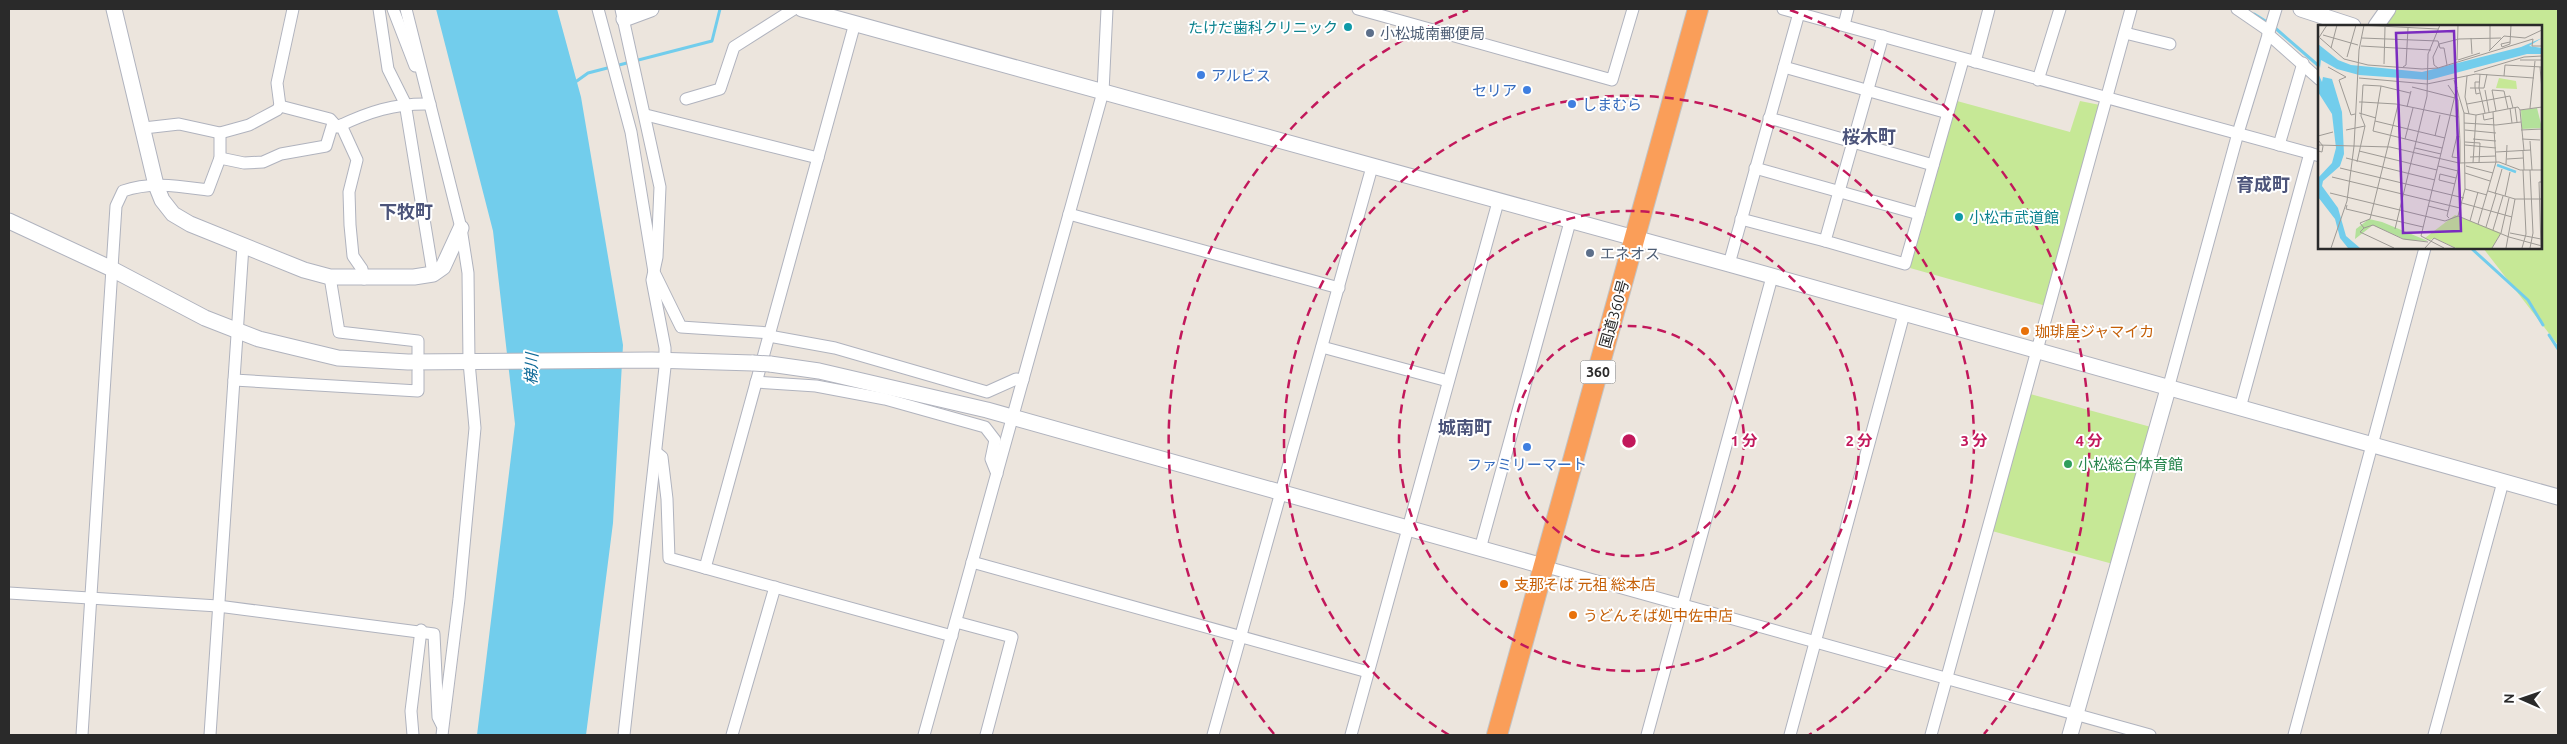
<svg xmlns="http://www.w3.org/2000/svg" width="2567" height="744" font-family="Ubuntu,'Noto Sans JP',sans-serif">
  <rect width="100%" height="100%" fill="#ece5dd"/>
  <g fill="#c6e896">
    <polygon points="2391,9 2558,9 2558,345 2483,248 2541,248 2541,26 2384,26"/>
    <polygon points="1957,101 2070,132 2080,101 2100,105 2046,306 1910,268"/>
    <polygon points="2030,394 2151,427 2113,564 1992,531"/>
  </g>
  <polygon fill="#72cdec" points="436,9 557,9 581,97 623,345 613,523 586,735 477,735 515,424 493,231"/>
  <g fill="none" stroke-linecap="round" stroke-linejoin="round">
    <g stroke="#72cdec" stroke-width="3">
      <polyline points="2254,14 2267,22"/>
      <polyline points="2274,27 2320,67"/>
      <polyline points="574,83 588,73 712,41 720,9"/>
      <polyline points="2471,248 2528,300 2543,325"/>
      <polyline points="2549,335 2558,349"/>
    </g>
    <g stroke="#b0b3be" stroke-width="13">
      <g id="street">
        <polyline points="379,9 388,69 405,103 433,274"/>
        <polyline points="393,9 415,66"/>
        <polyline points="406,9 461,228 468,273 469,362 475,428 459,599 442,735"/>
        <polyline points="598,9 631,132 654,272 681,327 770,333"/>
        <polyline points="621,9 660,187 657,257 652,280 665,348 665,367 624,735"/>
        <polyline points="1358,9 1612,80 1633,9"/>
        <polyline points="1783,9 2320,156"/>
        <polyline points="2237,9 2269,31"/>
        <polyline points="1844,25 1848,9"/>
        <polyline points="2125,33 2170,44"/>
        <polyline points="2268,34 2320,80"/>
        <polyline points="1883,36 1825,241 1905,264 1963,60"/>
        <polyline points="1975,62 1989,9"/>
        <polyline points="1784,67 1948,113"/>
        <polyline points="2038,80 2060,9"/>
        <polyline points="686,99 720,89 734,47 794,9"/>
        <path d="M280 106 330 119 337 127C368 112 395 103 430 104"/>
        <polyline points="280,106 277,83 293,9"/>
        <polyline points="646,115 818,158"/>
        <polyline points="1769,118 1933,165"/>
        <polyline points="341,125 357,160 349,192 350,225 353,256 362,269 364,279"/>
        <polyline points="144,128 179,124 220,133 249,125 277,110 280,106"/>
        <polyline points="2279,145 2303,63"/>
        <polyline points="220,158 244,163 263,162 281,154 326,146 333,123"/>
        <polyline points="1755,168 1919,214"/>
        <polyline points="1069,214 1339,288"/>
        <polyline points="1741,219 1825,241"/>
        <polyline points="1729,264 1799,13"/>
        <polyline points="330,277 339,332 418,341 418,354"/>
        <polyline points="769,336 835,348 987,392 1016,379 1023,380"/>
        <polyline points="1322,347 1448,381"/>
        <polyline points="234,380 418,391 418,371"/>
        <polyline points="756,382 816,386 885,399 985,427 995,440 991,459 997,474"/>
        <polyline points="2168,389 2238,133 2276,9"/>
        <polyline points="2240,408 2310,153"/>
        <polyline points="657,453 662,457 667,499 669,558 952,636"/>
        <polyline points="1480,549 1570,222"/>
        <polyline points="972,562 1368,672"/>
        <polyline points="1543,566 2150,735"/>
        <polyline points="705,568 855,23"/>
        <polyline points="9,593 218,606 434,634 438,717 442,725"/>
        <polyline points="956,622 1012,637 986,735"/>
        <path d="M82 735 116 206 123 191C151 181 178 186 208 190L220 158V133"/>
        <polyline points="210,735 243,246"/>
        <polyline points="413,735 411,711 421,630"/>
        <polyline points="732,735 775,587"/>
        <polyline points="924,735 1103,92 1107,9"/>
        <polyline points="1213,735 1372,167"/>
        <polyline points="1351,735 1498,202"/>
        <polyline points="1647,735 1772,277"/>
        <polyline points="1790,735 1904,314"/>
        <polyline points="1931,735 2131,9"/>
        <polyline points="2294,735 2425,248"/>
        <polyline points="2434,735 2503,482"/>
      </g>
    </g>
    <g stroke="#b0b3be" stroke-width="17">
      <g id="secondary">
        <polyline points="114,9 156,185 162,200 173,214 190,224 304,270 330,277 414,277 433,274 443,267 461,228"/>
        <polyline points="802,9 1729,264 2558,497"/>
        <polyline points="2301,9 2353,26"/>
        <polyline points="624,19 651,9"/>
        <polyline points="2376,26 2388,9"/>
        <polyline points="9,221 110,268 205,318 259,339 338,358 408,362 652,360 753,363"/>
        <polyline points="770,364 819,371 987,410 1543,566"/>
        <polyline points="2070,735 2168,389"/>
      </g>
    </g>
    <g stroke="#c3c3c3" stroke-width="22">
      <polyline id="highway" points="1497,735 1698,9"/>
    </g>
    <use href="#street" stroke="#fff" stroke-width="11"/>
    <use href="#secondary" stroke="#fff" stroke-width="15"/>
    <use href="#highway" stroke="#fa9e59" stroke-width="20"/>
    <g stroke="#b0b3be" stroke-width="17" stroke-linecap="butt">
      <polyline id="secondary-bridge" points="753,363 770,364"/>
    </g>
    <use href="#secondary-bridge" stroke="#fff" stroke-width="15"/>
  </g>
  <g fill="none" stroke="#c2185b" stroke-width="2.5" stroke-dasharray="9 6">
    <circle cx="1629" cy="441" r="115"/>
    <circle cx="1629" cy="441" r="230"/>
    <path d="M1449 735A345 345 0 1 1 1809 735"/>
    <path d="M1274 734A460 460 0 0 1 1468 10M1790 10A460 460 0 0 1 1984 734"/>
  </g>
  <g fill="#0f9aa8" stroke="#fff" stroke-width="2">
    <circle cx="1348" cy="27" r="5"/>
    <circle cx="1959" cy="217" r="5"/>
  </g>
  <g fill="#5c6f8a" stroke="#fff" stroke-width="2">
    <circle cx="1370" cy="33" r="5"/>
    <circle cx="1590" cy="253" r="5"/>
  </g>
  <g fill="#3f7fe0" stroke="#fff" stroke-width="2">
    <circle cx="1201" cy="75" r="5"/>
    <circle cx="1527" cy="90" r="5"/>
    <circle cx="1572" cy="104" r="5"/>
    <circle cx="1527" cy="447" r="5"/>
  </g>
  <g fill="#e8710a" stroke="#fff" stroke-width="2">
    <circle cx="2025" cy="331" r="5"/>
    <circle cx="1504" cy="584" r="5"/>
    <circle cx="1573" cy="615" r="5"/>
  </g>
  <circle fill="#2e9e5b" stroke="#fff" stroke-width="2" cx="2068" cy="464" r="5"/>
  <g text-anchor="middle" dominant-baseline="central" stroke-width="4" stroke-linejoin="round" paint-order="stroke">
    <rect fill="#fff" stroke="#6a6a6a" stroke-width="1" x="1580.5" y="360.5" width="35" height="23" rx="4"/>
    <g font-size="14" font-weight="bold" fill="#2a2a2a">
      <text x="1598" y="372">360</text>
    </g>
    <g font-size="15" fill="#0d838f" stroke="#fff" text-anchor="end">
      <text x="1338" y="27">たけだ歯科クリニック</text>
      <text x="1969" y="217" text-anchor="start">小松市武道館</text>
    </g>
    <g font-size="15" fill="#4e5e75" stroke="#fff" text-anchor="start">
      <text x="1380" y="33">小松城南郵便局</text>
      <text x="1600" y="253">エネオス</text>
    </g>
    <g font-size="15" fill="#366cbe" stroke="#fff" text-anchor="start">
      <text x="1211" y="75">アルビス</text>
      <text x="1517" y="90" text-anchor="end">セリア</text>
      <text x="1582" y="104">しまむら</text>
      <text x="1527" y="464" text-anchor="middle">ファミリーマート</text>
    </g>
    <g font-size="15" fill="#2a2a2a" stroke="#fff">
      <text transform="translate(1614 314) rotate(-74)">国道360号</text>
    </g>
    <g font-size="15" fill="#c56008" stroke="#fff" text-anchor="start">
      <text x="2035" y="331">珈琲屋ジャマイカ</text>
      <text x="1514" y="584">支那そば 元祖 総本店</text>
      <text x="1583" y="615">うどんそば処中佐中店</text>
    </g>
    <g font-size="15" fill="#27864d" stroke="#fff" text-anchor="start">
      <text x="2078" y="464">小松総合体育館</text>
    </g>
    <g font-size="16" font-style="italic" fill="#106b98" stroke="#fff">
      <text transform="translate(531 369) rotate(-88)">梯川</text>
    </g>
    <g font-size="18" font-weight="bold" fill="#4c547a" stroke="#fff">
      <text x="1869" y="136">桜木町</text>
      <text x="2263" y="184">育成町</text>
      <text x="406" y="211">下牧町</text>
      <text x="1465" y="427">城南町</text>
    </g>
  </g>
  <g transform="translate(2318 25)">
    <rect width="224" height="224" fill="#ece5dd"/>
    <path d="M219 83 224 103 204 104 203 85ZM51 194 64 197 110 216 88 215 55 200 37 214 38 204Z" fill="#b3e19a"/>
    <path d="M181 53 198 56 199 64 178 63ZM137 190 183 208 174 223H138L116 213 112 215 107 213Z" fill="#c6e896"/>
    <path d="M224 13 211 21 224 23V29H209L111 55 41 50 19 44 3 35 2 43 0 37V19L20 35 33 40 104 47 203 22ZM0 48 4 57 5 52 14 54 24 87 26 129 22 141 5 156 4 161 20 183 28 211 42 223H30L22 213 17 194 0 172V153L14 138 18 123 14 89 0 67Z" fill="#72cdec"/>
    <path fill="none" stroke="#72cdec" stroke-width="2.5" d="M179 140 198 147"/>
    <path fill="none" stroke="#9e9a95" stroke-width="1" d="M41 0 120 4M5 10 40 20M2 13 26 34M44 13 120 16 122 23H126M153 13 154 29M0 14 9 0M192 17 183 19 184 22 192 19 193 0M43 21 113 25M13 23 19 0M126 23 129 40M172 25V0M171 26 186 11 207 13 224 5M29 32 38 0M26 34 50 40 104 44 120 43 215 14 214 21H224M139 35 140 0M140 35 162 28M202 35H224M66 39 67 2M10 42 28 52 21 55 33 90 37 89M85 42 88 40 90 3M222 42 224 65M120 43 116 40 115 32 121 19 141 14 183 13M156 47 206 32 224 31M162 49 161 63 167 88M149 51 147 72 151 89M186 51 187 40 224 42M41 53 109 59 158 49 216 53M136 55 146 88 147 164 140 191M162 57H157V62L158 69 162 68M45 60 63 61M130 60 140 75 142 117V137L129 191 131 193M94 62 137 73M152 63H166L169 49M167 65 171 87M92 68 63 61 57 96 127 113M41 77H44L45 60M149 79 192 71 195 83M89 82 93 66M197 82 199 97M192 83 194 98M212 83 217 36M202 85 206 126M178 86 174 65 186 66 190 84M41 88 58 93M146 88 158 90 200 82 202 85 224 82M165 89 166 95 176 93M57 96 55 106 124 123M146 98 178 100 203 97M28 105 47 101M147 105 178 108M203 105 224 104M0 111 15 107M117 111 122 90M87 114 95 83M155 114 178 116M204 114 222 115M0 115 5 121 4 127 0 126M224 115V139M212 116 214 145M147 117 162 118 161 138M0 120 72 122 141 138 181 137 202 145H224M147 120 178 123M36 121 41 25 46 0M97 123 123 129M41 126 119 145M205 126 206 145M178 127 213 125M152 132 178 131M28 133 117 155M141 133 134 132 139 111 142 112M189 134 205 133M39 137 47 101 43 91 44 77 78 79 141 92M155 138 158 90M188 139 189 120M120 141 140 146M148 141 175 148M22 143 146 173M147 148 172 156M14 152 142 183M137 159 121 155 122 149 138 153M147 164 169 170M170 166 197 174H224M12 168 127 196 140 191 191 212 224 221M177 169 184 144M187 171 192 147M144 178 194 192M29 180 28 184 105 202M110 181 130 186M152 196 160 167M160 199 178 137 175 87M168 202 178 169M46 203 42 198 52 194 80 80M46 203 55 200 85 214 110 217M46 203 42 207 76 223M77 204 109 71 110 29 122 0M175 205 185 171M192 208 223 214M13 223 29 176 36 121M107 223 116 213 137 223M126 223 103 211 139 62M174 223 183 208 191 173M188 223 197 174M204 223 208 209 205 145M212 223 215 208 212 145M223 223 221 157H224"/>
    <path fill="#7b2cbf" fill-opacity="0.15" stroke="#7b2cbf" stroke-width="2.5" d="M136 6 143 206 85 208 78 8Z"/>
    <rect width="224" height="224" fill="none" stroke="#2a2a2a" stroke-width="2.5"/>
  </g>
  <circle cx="1629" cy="441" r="8" fill="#c2185b" stroke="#fff" stroke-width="2.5"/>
  <g font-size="15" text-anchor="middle" font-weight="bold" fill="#c2185b" stroke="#fff" stroke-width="4" stroke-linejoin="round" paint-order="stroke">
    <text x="1744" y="446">1 分</text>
    <text x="1859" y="446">2 分</text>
    <text x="1974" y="446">3 分</text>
    <text x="2089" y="446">4 分</text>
  </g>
  <rect width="2567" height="744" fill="none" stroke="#2a2a2a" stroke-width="20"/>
  <g transform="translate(2522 699) rotate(272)" stroke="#ffffff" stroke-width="4" paint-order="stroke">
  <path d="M0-4L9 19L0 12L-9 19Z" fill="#2a2a2a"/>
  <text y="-8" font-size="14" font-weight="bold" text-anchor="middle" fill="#2a2a2a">N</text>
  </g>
</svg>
